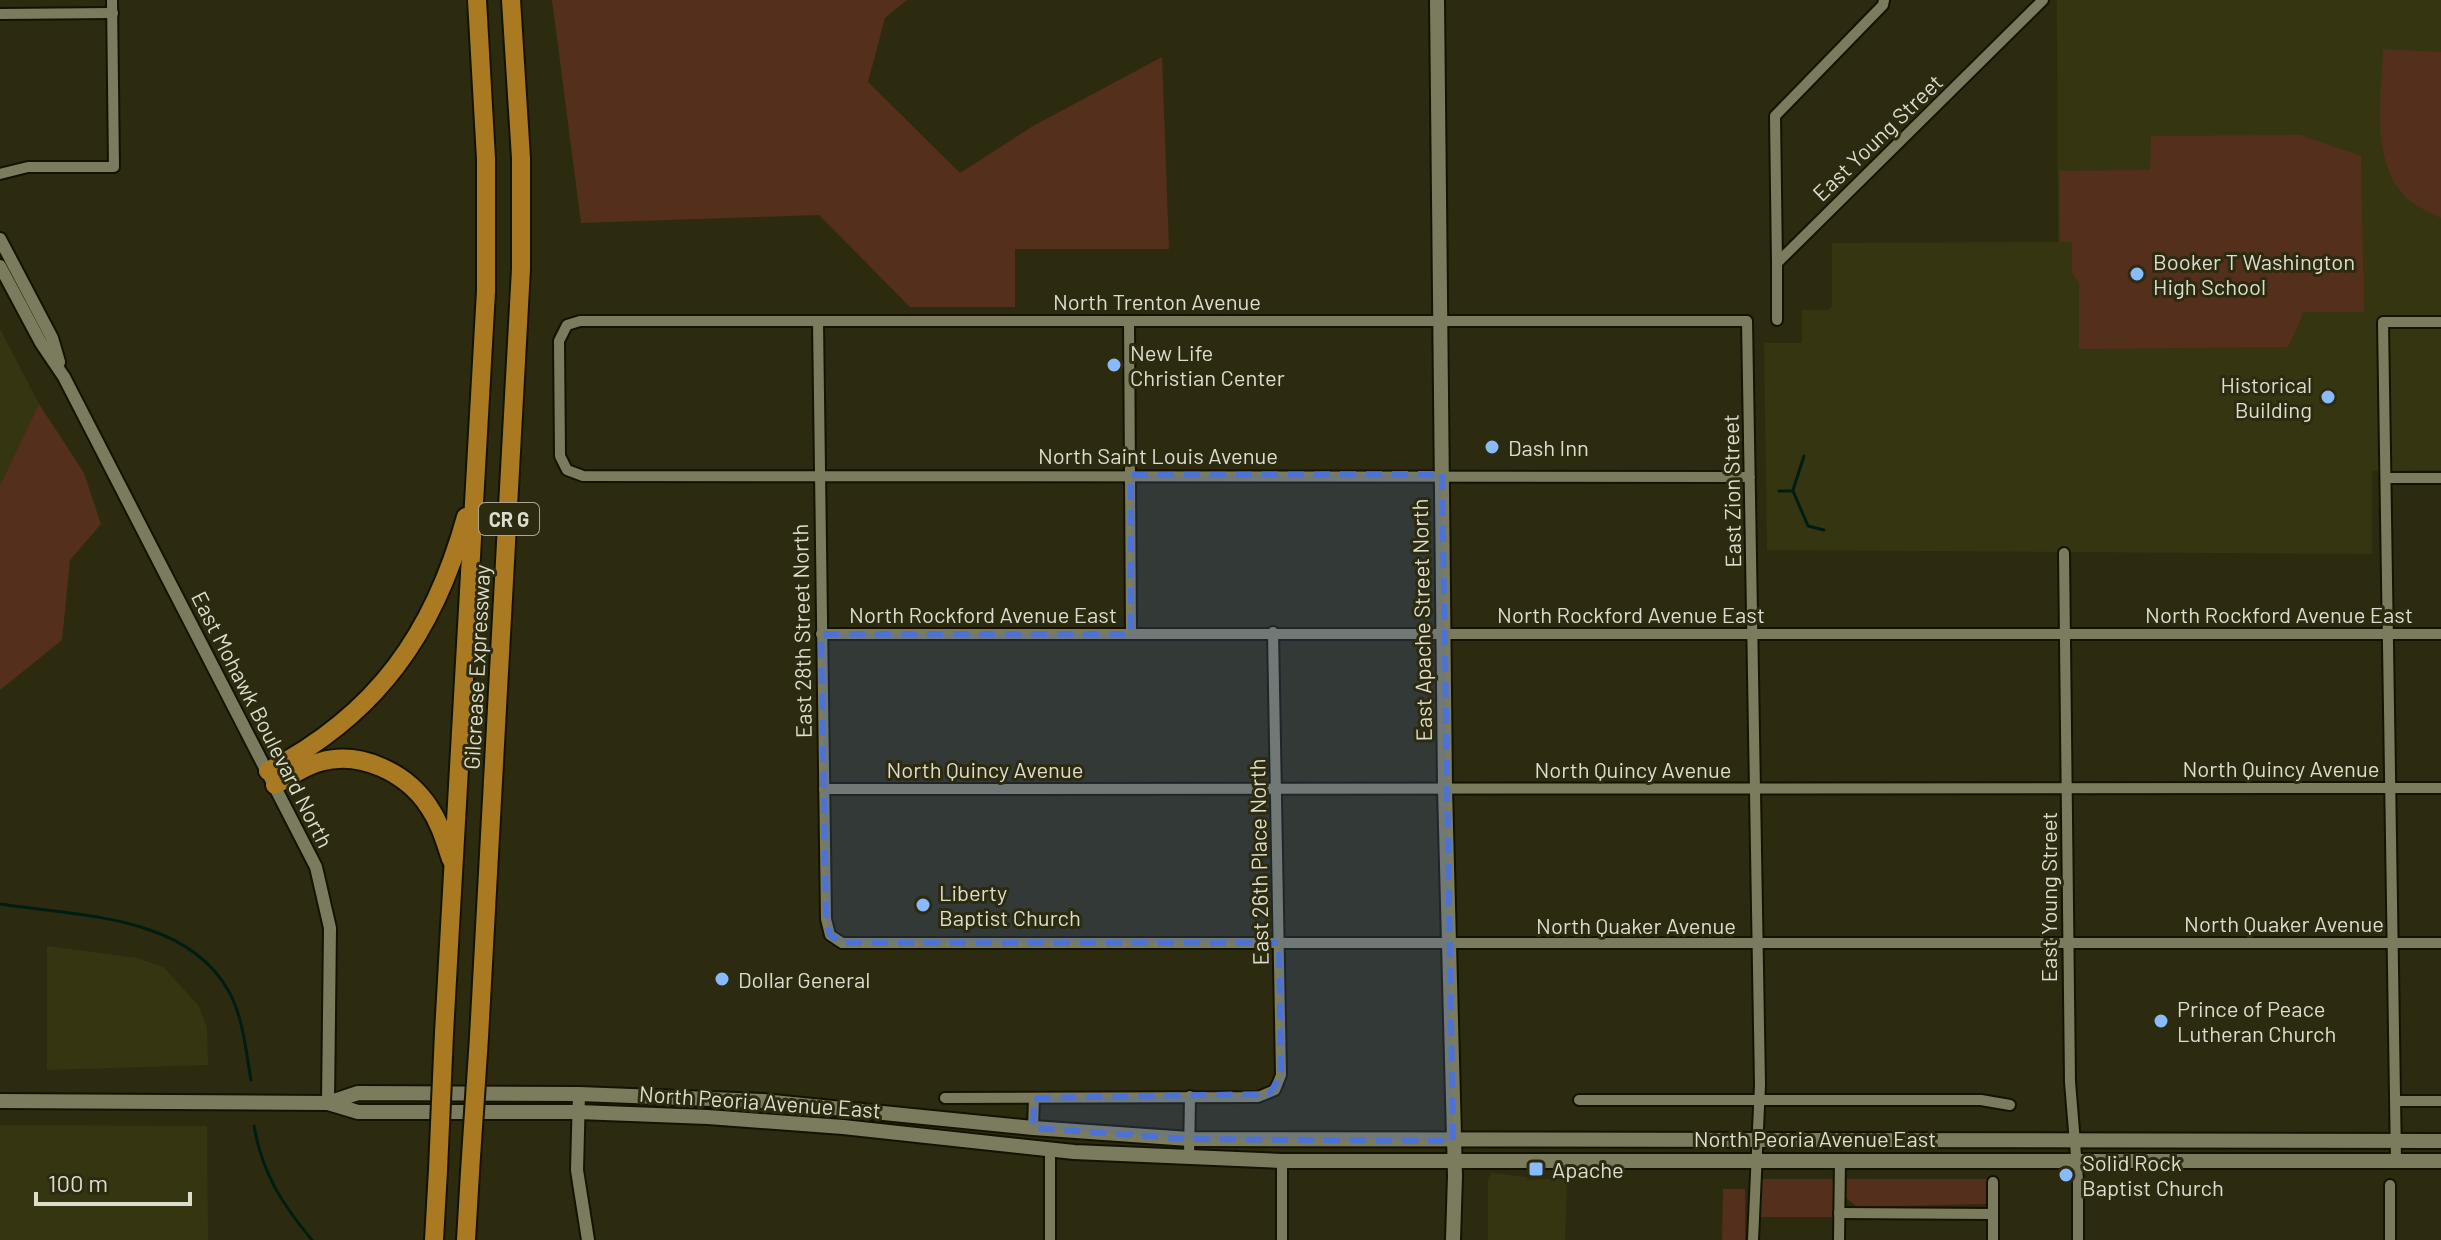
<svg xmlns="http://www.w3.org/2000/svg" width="2441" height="1240" font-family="Barlow,sans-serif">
  <rect width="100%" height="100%" fill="#2c2b10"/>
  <g fill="#363512">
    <polygon points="2057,0 2441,0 2441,470 2372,471 2372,554 1767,550 1764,343 1802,343 1802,310 1828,310 1832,306 1832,243 2058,242"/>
    <polygon points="0,329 39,404 0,485"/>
    <polygon points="47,946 137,958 163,967 198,1005 207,1027 208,1065 47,1070"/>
    <polygon points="0,1125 207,1126 208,1240 0,1240"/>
    <polygon points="1492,1173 1526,1177 1527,1180 1567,1178 1565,1240 1488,1240 1488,1180"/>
  </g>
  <g fill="#542f1c">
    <polygon points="552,0 907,0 885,18 868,82 960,173 1033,126 1162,57 1169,249 1015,249 1015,307 910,307 819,215 581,223"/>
    <path d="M2383 49 2441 52V218C2432 213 2421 209 2413 203 2368 169 2382 98 2383 49Z"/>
    <polygon points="2300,135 2361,156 2364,312 2304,312 2288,347 2079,349 2079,284 2072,273 2072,242 2060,242 2059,171 2150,170 2151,136"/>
    <polygon points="39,404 84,473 101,524 70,560 62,640 0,690 0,485"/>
    <polygon points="1760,1179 1833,1179 1833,1217 1757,1217"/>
    <polygon points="1846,1179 1988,1179 1988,1204 1857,1207 1846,1198"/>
    <polygon points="1723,1189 1745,1189 1745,1240 1722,1240"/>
  </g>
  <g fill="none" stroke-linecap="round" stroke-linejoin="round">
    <g stroke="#001d12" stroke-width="3">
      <polyline points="1793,490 1804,456"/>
      <polyline points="1779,491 1793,491 1808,526 1824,530"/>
      <path d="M0 904C76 916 185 914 228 990 243 1016 246 1051 251 1080"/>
      <path d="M254 1126C262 1173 282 1204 312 1240"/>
    </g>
    <g stroke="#141300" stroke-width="14">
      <g id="minor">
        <polyline points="0,14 113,13"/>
        <polyline points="0,174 28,167 114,167 112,0"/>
        <polyline points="1777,263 1775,116 1883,5 1884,0"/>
        <polyline points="1777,320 1777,263 2043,0"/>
        <polyline points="818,321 826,919 830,935 842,943 2441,943"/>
        <polyline points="1129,322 1131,634"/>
        <polyline points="1750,477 583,476 567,470 560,456 559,341 567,325 580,321 1747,321 1760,1085 1753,1240"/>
        <polyline points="2386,478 2441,478"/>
        <polyline points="2064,553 2070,1082 2078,1180 2078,1240"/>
        <polyline points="821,634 2441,634"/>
        <polyline points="824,789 2441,788"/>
        <polyline points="945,1098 1258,1097 1275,1090 1281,1075 1273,632"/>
        <polyline points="1579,1100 1981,1100 2010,1105"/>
        <polyline points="2396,1101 2441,1101"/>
        <polyline points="1033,1128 1034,1098"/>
        <polyline points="1050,1150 1050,1240"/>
        <polyline points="1189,1158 1190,1096"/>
        <polyline points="1282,1161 1282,1240"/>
        <polyline points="2396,1161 2383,322 2441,322"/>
        <polyline points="1839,1213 1993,1214"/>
        <polyline points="1839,1240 1840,1160"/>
        <polyline points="1993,1240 1993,1182"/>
        <polyline points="2390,1240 2390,1185"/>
      </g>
    </g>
    <g stroke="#141300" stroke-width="16">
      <g id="tertiary">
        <polyline points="0,239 52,338 59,362"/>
        <polyline points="0,266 41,343 64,377 316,867 330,928 328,1103"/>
        <polyline points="579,1094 577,1170 588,1240"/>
      </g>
    </g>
    <g stroke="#141300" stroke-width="18">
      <g id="secondary">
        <polyline points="1437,0 1445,788 1455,1176 1453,1240"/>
        <polyline points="0,1101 328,1103 358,1112 578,1112 708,1117 843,1127 1074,1152 1282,1161 2441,1161"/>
        <polyline points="328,1103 358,1093 579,1094 763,1101 1033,1128 1189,1139 2441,1141"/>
      </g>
    </g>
    <g stroke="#141300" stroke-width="22">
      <g id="motorway">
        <path d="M268 771C377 715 434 633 466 517"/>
        <path d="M275 785C289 777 304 766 320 762 360 750 407 773 429 807 440 823 445 841 451 859"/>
        <polyline points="444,1033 486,291 486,159 477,0"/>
        <polyline points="479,1037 521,269 521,158 511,0"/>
        <polyline points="434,1240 438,1170"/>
        <polyline points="466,1240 470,1172"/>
      </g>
    </g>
    <use href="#minor" stroke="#7b7b5e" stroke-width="10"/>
    <use href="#tertiary" stroke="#7b7b5e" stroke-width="12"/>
    <use href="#secondary" stroke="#7b7b5e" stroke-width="14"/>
    <use href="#motorway" stroke="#aa7a22" stroke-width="18"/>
    <g stroke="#141300" stroke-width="22" stroke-linecap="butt">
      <g id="motorway-bridge">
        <polyline points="438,1170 444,1033"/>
        <polyline points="470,1172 479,1037"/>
      </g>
    </g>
    <use href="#motorway-bridge" stroke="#aa7a22" stroke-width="18"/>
  </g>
  <path fill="#4d72d6" fill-opacity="0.2" stroke="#4d72d6" stroke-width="6" stroke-dasharray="16 10" stroke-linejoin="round" d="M1442 474 1453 1141 1189 1139 1033 1128 1034 1098 1269 1094 1281 1075 1279 943H842L830 935 826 919 821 634H1131V475Z"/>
  <g fill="#89bafc" stroke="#2c2b10" stroke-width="3">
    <circle cx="2137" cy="274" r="8"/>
    <circle cx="1114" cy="365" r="8"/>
    <circle cx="2328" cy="397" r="8"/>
    <circle cx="1492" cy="447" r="8"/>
    <circle cx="923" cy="905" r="8"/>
    <circle cx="722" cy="979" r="8"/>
    <circle cx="2161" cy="1021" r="8"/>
    <rect x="1528" y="1161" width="16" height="16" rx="4"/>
    <circle cx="2066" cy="1175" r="8"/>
  </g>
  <g text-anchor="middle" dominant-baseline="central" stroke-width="6" stroke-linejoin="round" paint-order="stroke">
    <rect fill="#2c2b10" stroke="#a8a895" stroke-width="2" x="479" y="503" width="60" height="32" rx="6"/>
    <g font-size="20" font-weight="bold" fill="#ddddce">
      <text x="509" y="519">CR G</text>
    </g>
    <g font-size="22" fill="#ddddce" stroke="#2c2b10">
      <text transform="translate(1877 137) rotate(-44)">East Young Street</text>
      <text x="1157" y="301">North Trenton Avenue</text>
      <text x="1158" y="455">North Saint Louis Avenue</text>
      <text transform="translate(1731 491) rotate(-91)">East Zion Street</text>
      <text x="983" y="614">North Rockford Avenue East</text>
      <text x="1631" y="614">North Rockford Avenue East</text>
      <text x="2279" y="614">North Rockford Avenue East</text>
      <text transform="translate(1421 620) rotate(-91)">East Apache Street North</text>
      <text transform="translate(801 631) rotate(-91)">East 28th Street North</text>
      <text transform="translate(476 667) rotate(-87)">Gilcrease Expressway</text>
      <text transform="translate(263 719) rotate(63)">East Mohawk Boulevard North</text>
      <text x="2281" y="768">North Quincy Avenue</text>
      <text x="985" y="769">North Quincy Avenue</text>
      <text x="1633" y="769">North Quincy Avenue</text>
      <text transform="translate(1258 862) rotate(-91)">East 26th Place North</text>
      <text transform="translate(2048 897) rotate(-90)">East Young Street</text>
      <text x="2284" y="923">North Quaker Avenue</text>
      <text x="1636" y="925">North Quaker Avenue</text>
      <text transform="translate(760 1101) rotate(4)">North Peoria Avenue East</text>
      <text x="1815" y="1138">North Peoria Avenue East</text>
    </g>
    <g font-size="22" fill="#ddddce" stroke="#2c2b10" text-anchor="start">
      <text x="2153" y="261">Booker T Washington<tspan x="2153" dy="25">High School</tspan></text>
      <text x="1130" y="352">New Life<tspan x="1130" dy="25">Christian Center</tspan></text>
      <text x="2312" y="384" text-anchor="end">Historical<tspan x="2312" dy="25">Building</tspan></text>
      <text x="1508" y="447">Dash Inn</text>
      <text x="939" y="892">Liberty<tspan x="939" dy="25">Baptist Church</tspan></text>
      <text x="738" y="979">Dollar General</text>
      <text x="2177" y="1008">Prince of Peace<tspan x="2177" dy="25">Lutheran Church</tspan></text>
      <text x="2082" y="1162">Solid Rock<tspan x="2082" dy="25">Baptist Church</tspan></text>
      <text x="1552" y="1169">Apache</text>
    </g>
  </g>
  <path d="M36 1192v12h154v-12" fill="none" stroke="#ddddce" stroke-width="4"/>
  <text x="48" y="1192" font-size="24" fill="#ddddce" stroke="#2c2b10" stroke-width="6" paint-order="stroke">100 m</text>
</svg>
